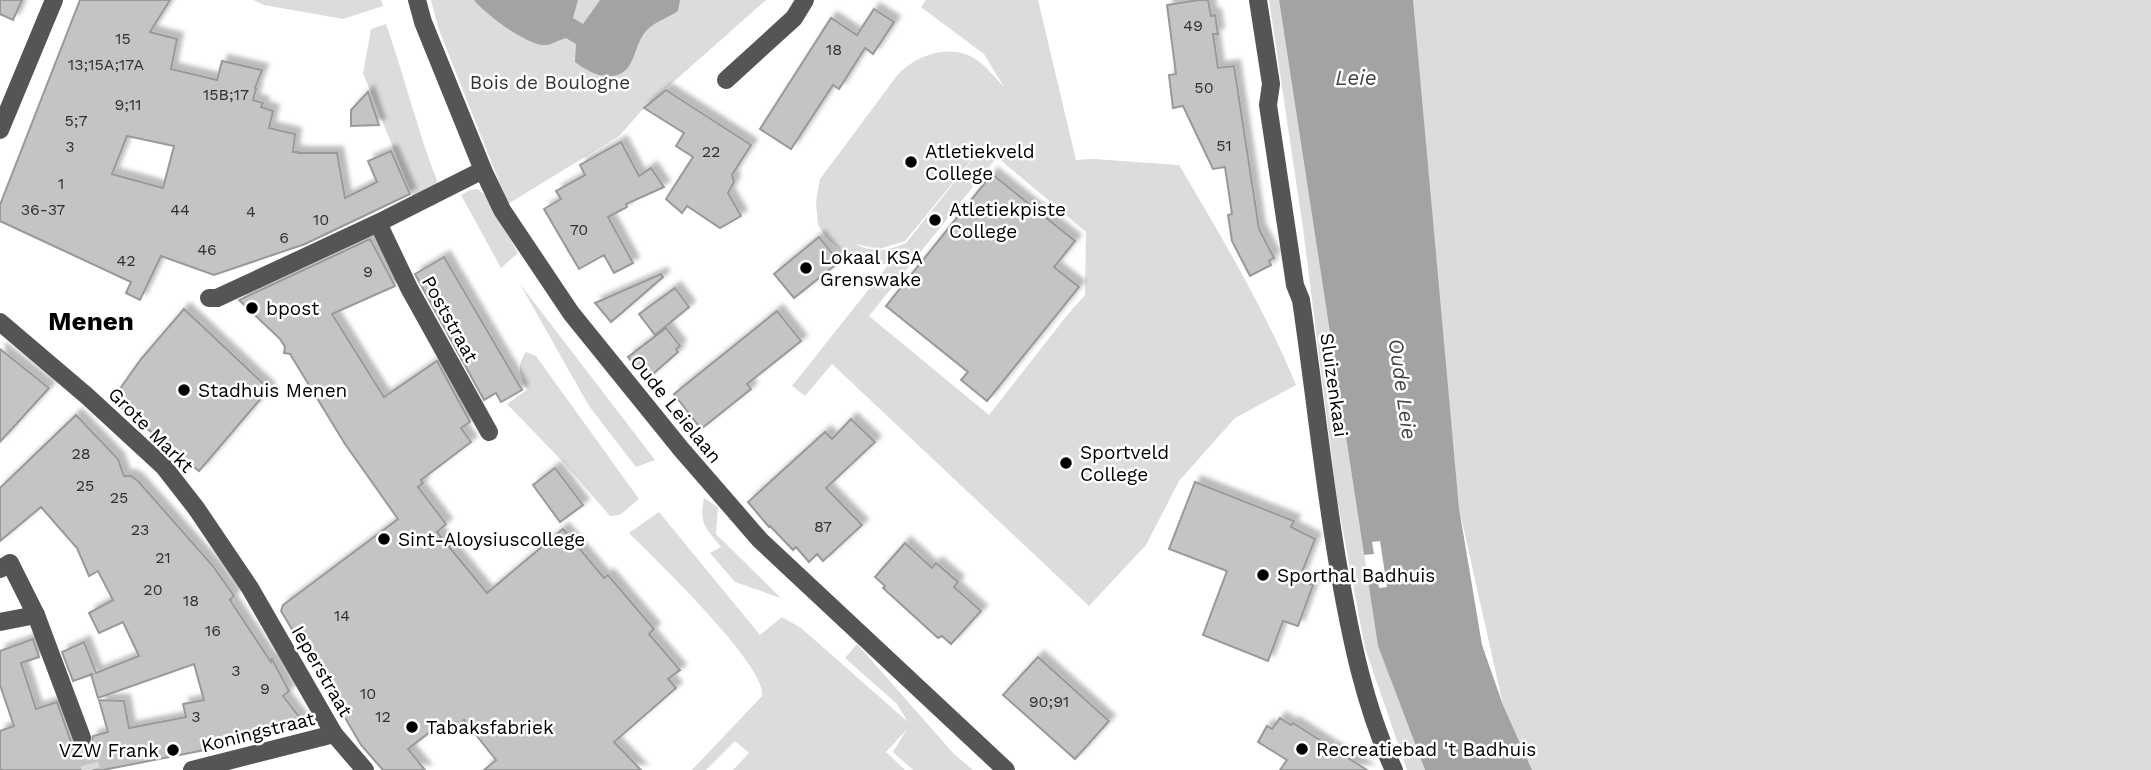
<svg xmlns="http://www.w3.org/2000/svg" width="2151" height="770" font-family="'Work Sans',sans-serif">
  <defs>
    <filter id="shadow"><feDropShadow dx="6" dy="-6" stdDeviation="2" flood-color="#0004"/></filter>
  </defs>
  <rect width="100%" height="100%" fill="#fff"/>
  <g fill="#dcdcdc" fill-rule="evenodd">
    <polygon points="253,0 381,0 383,6 343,19 264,5"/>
    <polygon points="431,0 766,0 644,108 619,136 508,204 439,30"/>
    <path d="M926 0H1038L1076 160 1093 159 1179 165C1221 236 1264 308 1296 385L1235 418 1179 481 1146 545 1089 606 832 364 805 396 792 386 889 264H863L852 259 840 250 826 237 818 225 816 202 820 179 899 73C921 52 956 42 981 63 989 70 997 80 1004 87L984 54 921 7ZM992 135 906 243C888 251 873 253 855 244L879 249 905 241ZM997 157 1086 232 1085 295 1068 314 989 415 869 316Z"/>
    <polygon points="1269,0 1279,0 1378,646 1425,770 1407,770 1365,648 1337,499 1303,228"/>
    <polygon points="1411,0 2151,0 2151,770 1532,770 1503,705 1459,508"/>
    <path d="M386 24C405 78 418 133 439 186L414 200 363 73 371 29Z"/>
    <polygon points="478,189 486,196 518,253 501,268 461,195 470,190"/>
    <polygon points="520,284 655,460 636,467 589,406"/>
    <path d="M526 352 536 356 639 499 620 515 610 516 564 463 507 404 527 390C520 376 516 366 526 352Z"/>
    <path d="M704 498 718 507 716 534 781 598 735 582 710 553 721 547C705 527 699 524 704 498Z"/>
    <path d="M659 512 760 635 782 617 801 628 908 722 897 704 845 658 857 644 954 754 973 770H913L893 752 907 729 886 752 905 770H733L749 753 735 741 706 770H692L762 696C768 667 653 557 629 533Z"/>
  </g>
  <g fill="#a3a3a3">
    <path d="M474 0H578L573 18 583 24 600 0H680L678 11C668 18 654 22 646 31 637 41 635 58 629 66 615 86 589 73 575 62L576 44 566 38C558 40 552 45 545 45 527 46 484 13 474 0Z"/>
    <polygon points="1279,0 1413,0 1459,508 1482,645 1503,705 1532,770 1425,770 1378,646"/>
  </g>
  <polygon fill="#fff" points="1380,541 1387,587 1379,588 1377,576 1368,578 1364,555 1374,554 1372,542"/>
  <g fill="#c4c4c4" stroke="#999" stroke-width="2" fill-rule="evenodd" filter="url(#shadow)">
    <polygon points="0,0 22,0 13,20 0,14"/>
    <path d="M80 0H170L150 32 177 39 171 69 217 80 222 61 262 70 255 88 256 89 253 100 263 103 261 107 273 111 269 128 295 134 293 152H298V153H337L345 198 377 182 368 161 391 151 410 194 305 244 214 275 161 256 140 300 126 293 131 282 0 221V205ZM127 136 174 146 163 188 112 174Z"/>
    <polygon points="1198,0 1208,0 1211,16 1215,15 1218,34 1213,34 1218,68 1234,66 1259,229 1274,258 1269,261 1271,265 1250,276 1232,241 1228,215 1232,214 1225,167 1213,169 1183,106 1173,108 1169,75 1176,74 1167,5"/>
    <polygon points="874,9 894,22 873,54 865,48 839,89 833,85 791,149 760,129 831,18 857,35"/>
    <polygon points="666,90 751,145 732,175 734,182 728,193 741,216 720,228 687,206 682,213 666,199 693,157 676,146 684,133 644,108"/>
    <polygon points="368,92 379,125 351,126 351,110"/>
    <polygon points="621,142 639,176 651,168 664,187 626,204 627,207 608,217 633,263 614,273 604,255 579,269 544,209 561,199 556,191 585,175 580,165"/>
    <polygon points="992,174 1075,241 1054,267 1079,287 987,401 961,380 968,372 886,306"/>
    <polygon points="819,237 839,262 794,298 774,274"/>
    <polygon points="370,239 395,286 332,314 384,397 437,361 470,422 461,428 471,442 421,480 423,483 418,487 446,524 437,532 487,593 563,529 604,578 608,575 654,629 649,634 680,670 668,679 676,688 614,742 641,770 484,770 496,760 464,720 450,732 443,722 408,749 425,770 383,770 361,745 327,687 331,684 319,675 281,611 283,605 398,519 345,444 290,354 284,353 285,347 280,339 239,300"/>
    <polygon points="444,257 522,390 501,402 496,393 484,400 415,274"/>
    <polygon points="661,274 663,277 611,322 595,303"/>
    <polygon points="675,288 689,307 655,335 639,314"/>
    <polygon points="184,309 269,389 199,471 112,400 141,359"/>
    <polygon points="777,311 801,341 747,384 751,389 701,429 674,394"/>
    <polygon points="666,328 680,346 676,349 678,352 646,380 628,357"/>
    <polygon points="0,349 49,388 0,442"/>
    <polygon points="76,415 118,459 124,476 131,476 138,481 213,566 234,596 230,600 271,662 272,659 289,691 283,696 304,723 215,748 103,770 0,770 0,731 14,726 0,685 0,651 33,639 39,657 21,663 36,709 57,702 71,742 79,749 90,746 93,736 108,732 99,700 124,701 129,728 186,717 183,704 204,700 194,664 98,698 91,674 93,674 73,681 62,652 84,642 96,673 139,656 123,622 99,633 89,613 113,600 98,571 89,576 77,548 41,507 0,541 0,488"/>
    <polygon points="851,419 875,442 826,488 862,525 823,561 817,554 809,562 796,547 793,550 770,526 769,527 748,502 825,432 832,439"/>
    <polygon points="555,468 583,505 560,522 533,485"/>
    <polygon points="1195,482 1294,521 1291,527 1315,539 1299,580 1313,585 1306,604 1298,626 1283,621 1268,661 1203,635 1227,571 1169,549"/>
    <polygon points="905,543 932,568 936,563 958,582 954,587 981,611 951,644 942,636 938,638 883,588 885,586 875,577"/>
    <polygon points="1038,657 1109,721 1075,759 1003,695"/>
    <polygon points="1280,718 1291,725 1293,723 1367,770 1280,770 1287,760 1258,742 1267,726 1272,729"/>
  </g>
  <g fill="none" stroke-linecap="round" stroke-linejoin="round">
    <polyline stroke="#d9d9d9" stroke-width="18" stroke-dasharray="18 9" stroke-linecap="butt" points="82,738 91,770"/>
    <g stroke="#555" stroke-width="18">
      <polyline points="417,0 423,22 483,170 502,210 571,313 681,449 760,540 1006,770"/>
      <path d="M1258 0 1271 84 1268 105 1295 285 1301 300C1314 388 1323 477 1338 565 1350 634 1364 706 1394 770"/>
      <polyline points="726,80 794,18 805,0"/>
      <polyline points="0,130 54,0"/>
      <polyline points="378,223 409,288 489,432"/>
      <polyline points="209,298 217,298 378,223 483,170"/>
      <polyline points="0,322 87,396 164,467 196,508 250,588 334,734 365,770"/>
      <polyline points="0,569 10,563 36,615 82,738"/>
      <polyline points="0,622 36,615"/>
      <polyline points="192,770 334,734"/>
    </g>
  </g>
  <g fill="#000" stroke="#fff" stroke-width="2.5">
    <circle cx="911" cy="162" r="7"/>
    <circle cx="935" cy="220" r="7"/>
    <circle cx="806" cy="268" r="7"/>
    <circle cx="252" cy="308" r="7"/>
    <circle cx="184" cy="390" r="7"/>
    <circle cx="1066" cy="463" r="7"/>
    <circle cx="384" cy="539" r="7"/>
    <circle cx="1263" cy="575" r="7"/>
    <circle cx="412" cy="727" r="7"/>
    <circle cx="1302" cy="749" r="7"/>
    <circle cx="173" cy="750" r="7"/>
  </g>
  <g text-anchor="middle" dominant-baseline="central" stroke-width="5" stroke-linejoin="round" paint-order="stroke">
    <g font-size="16" fill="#313131">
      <text x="1193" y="25">49</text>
      <text x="123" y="38">15</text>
      <text x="834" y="49">18</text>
      <text x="106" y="64">13;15A;17A</text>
      <text x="1204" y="87">50</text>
      <text x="226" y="94">15B;17</text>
      <text x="128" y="104">9;11</text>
      <text x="76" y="120">5;7</text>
      <text x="1224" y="145">51</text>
      <text x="70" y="146">3</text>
      <text x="711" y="151">22</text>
      <text x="61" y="183">1</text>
      <text x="43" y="209">36-37</text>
      <text x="180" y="209">44</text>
      <text x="251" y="211">4</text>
      <text x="321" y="219">10</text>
      <text x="579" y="229">70</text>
      <text x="284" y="237">6</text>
      <text x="207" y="249">46</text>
      <text x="126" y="260">42</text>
      <text x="368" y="271">9</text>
      <text x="81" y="453">28</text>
      <text x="85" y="485">25</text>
      <text x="119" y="497">25</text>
      <text x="823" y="526">87</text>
      <text x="140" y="529">23</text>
      <text x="163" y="557">21</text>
      <text x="153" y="589">20</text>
      <text x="191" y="600">18</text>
      <text x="342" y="615">14</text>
      <text x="213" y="630">16</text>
      <text x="236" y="670">3</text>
      <text x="265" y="688">9</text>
      <text x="368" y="693">10</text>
      <text x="1049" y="701">90;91</text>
      <text x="196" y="716">3</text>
      <text x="383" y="716">12</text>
    </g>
    <g font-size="19" fill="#333" stroke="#fff">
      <text x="550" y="82">Bois de Boulogne</text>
    </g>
    <g font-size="19" fill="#000" stroke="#fff" text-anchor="start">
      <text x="925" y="151">Atletiekveld<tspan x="925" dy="22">College</tspan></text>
      <text x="949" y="209">Atletiekpiste<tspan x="949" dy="22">College</tspan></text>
      <text x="820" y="257">Lokaal KSA<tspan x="820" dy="22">Grenswake</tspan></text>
      <text x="266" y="308">bpost</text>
      <text x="198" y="390">Stadhuis Menen</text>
      <text x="1080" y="452">Sportveld<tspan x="1080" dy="22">College</tspan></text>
      <text x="398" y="539">Sint-Aloysiuscollege</text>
      <text x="1277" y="575">Sporthal Badhuis</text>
      <text x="426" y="727">Tabaksfabriek</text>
      <text x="1316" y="749">Recreatiebad 't Badhuis</text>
      <text x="159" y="750" text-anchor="end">VZW Frank</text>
    </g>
    <g font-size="19" fill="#000" stroke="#fff">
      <text transform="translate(450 319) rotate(61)">Poststraat</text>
      <text transform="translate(1334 385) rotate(82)">Sluizenkaai</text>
      <text transform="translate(676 409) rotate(51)">Oude Leielaan</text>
      <text transform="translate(151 430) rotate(45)">Grote Markt</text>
      <text transform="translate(322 671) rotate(60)">Ieperstraat</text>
      <text transform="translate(258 732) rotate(-14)">Koningstraat</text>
    </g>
    <g font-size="21" font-style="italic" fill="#444" stroke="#fff">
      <text x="1356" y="77">Leie</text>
      <text transform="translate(1403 389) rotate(82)">Oude Leie</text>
    </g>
    <g font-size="26" font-weight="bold" fill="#000" stroke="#fff">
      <text x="91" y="321">Menen</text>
    </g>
  </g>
</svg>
